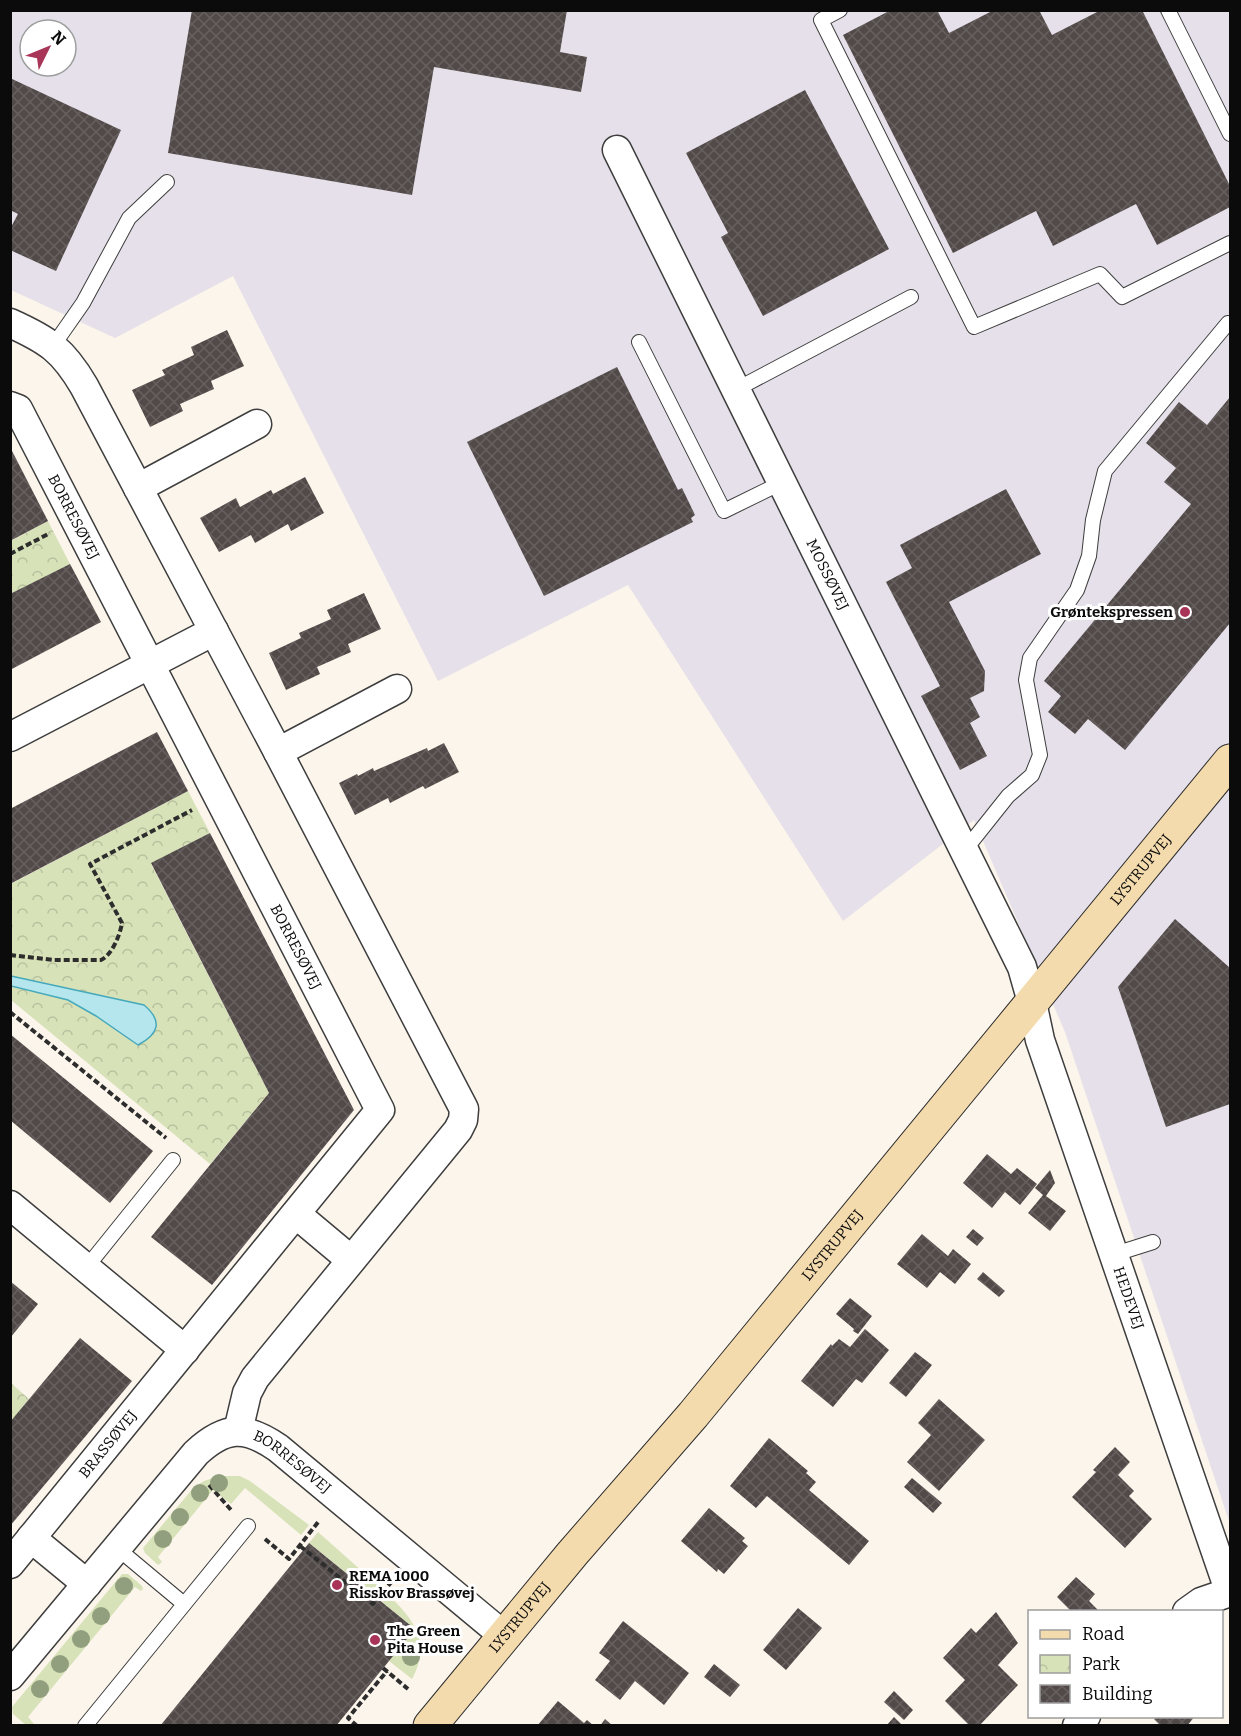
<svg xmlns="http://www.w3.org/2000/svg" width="1241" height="1736" font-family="Bitter,serif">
  <defs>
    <pattern id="park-crowns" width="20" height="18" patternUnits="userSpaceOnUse" patternTransform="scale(1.5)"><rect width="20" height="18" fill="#d8e2b9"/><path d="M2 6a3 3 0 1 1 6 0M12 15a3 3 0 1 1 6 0" fill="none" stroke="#b8c19e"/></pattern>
    <pattern id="building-cross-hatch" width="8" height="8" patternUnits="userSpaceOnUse" patternTransform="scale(1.5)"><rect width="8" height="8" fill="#524a49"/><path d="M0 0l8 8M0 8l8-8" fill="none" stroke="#66605f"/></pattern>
  </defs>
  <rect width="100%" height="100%" fill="#fcf5eb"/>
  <path fill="#e5e0e9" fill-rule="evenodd" d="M11 11H1230V1524L1065 1032 974 820 843 921 628 585 438 681 233 276 115 338 11 290ZM30 30H66V66H30Z"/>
  <g fill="#d8e2b9">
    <polygon points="219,1476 240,1476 250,1481 309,1525 301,1535 245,1488 231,1504 213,1490 158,1557 162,1562 158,1565 145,1553 143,1548 194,1487 204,1481"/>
    <polygon points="318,1532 380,1587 374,1595 309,1543"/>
    <polygon points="122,1574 128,1574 142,1586 143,1589 141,1591 135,1587 28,1717 35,1725 26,1725 13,1714 12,1707"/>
    <path d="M388 1595C414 1619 432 1643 412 1679L389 1661 415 1629 382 1602Z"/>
  </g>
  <g fill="url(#park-crowns)">
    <polygon points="48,521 70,564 11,594 11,541"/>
    <polygon points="188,791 210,833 151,864 269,1093 210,1164 11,1000 11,884"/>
    <polygon points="11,1383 29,1399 11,1422"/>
  </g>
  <path fill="#b6e6ed" stroke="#46a9bb" stroke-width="1.5" d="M11 976 144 1005C163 1021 159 1034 138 1045L96 1016 68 1000 11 986Z"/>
  <g fill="url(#building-cross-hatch)">
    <polygon points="192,10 567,10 560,52 587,57 581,92 434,67 412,195 168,153"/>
    <polygon points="891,10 937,10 949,33 994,10 1039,10 1052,35 1101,10 1142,10 1230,186 1230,207 1157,245 1136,204 1053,246 1036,211 953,253 843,35"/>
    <polygon points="10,78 121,130 56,271 10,250 10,229 18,214 10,210"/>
    <polygon points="805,90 889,249 763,316 721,237 728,233 686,153"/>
    <polygon points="227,330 244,366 211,381 214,389 180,404 183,411 150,427 132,390 165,375 162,370 194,355 191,347"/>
    <polygon points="617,367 678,490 682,488 695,515 691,518 693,522 544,596 467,442"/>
    <polygon points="1230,397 1230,623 1125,750 1088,719 1075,734 1048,712 1061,696 1044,681 1191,504 1164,482 1176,468 1146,443 1179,402 1207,425"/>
    <polygon points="10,447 48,521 10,541"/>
    <polygon points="305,477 324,513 291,531 288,524 255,543 251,535 219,552 200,518 236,498 240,507 271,490 273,494"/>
    <polygon points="1006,489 1041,554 949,602 985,671 984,691 970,698 980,717 970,723 987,756 960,770 921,696 940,686 886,582 912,568 900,545"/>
    <polygon points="70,564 101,622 10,670 10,594"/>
    <polygon points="364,593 381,629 348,644 351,652 317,667 320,674 286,690 269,653 301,638 299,633 331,619 327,610"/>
    <polygon points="157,732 188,791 10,884 10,809"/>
    <polygon points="444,743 459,772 425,789 423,786 390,803 388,798 355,815 339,783 357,774 358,776 373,768 374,771 427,748 428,751"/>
    <polygon points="210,833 354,1110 212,1285 151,1237 269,1093 151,863"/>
    <polygon points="1175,919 1230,968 1230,1104 1166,1127 1118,987"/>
    <polygon points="10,1034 153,1151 110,1203 10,1120"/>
    <polygon points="987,1154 1011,1174 1017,1168 1037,1184 1020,1205 1005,1192 992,1208 963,1183"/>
    <polygon points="1050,1170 1055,1183 1046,1196 1066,1211 1050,1231 1028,1213 1043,1195 1035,1188"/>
    <polygon points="973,1229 984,1238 977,1246 966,1237"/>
    <polygon points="922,1234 948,1256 953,1249 971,1264 955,1284 940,1272 927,1288 897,1264"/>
    <polygon points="983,1272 1005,1291 999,1297 977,1279"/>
    <polygon points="10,1281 38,1304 10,1338"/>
    <polygon points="850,1298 872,1316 858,1334 853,1331 854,1329 836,1314"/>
    <polygon points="865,1329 889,1350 862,1383 856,1379 833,1407 801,1381 831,1344 832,1346 839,1339 850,1347"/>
    <polygon points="80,1338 132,1381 10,1526 10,1422"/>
    <polygon points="915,1352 932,1365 906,1397 889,1383"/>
    <polygon points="939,1399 985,1440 939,1491 907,1462 931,1435 918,1423"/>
    <polygon points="769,1438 808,1471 806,1473 816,1482 809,1490 869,1541 849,1565 767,1496 756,1508 730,1486"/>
    <polygon points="1115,1447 1130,1462 1118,1475 1134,1491 1129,1496 1152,1519 1125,1548 1072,1497 1096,1472 1093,1470"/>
    <polygon points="912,1478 942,1503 933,1513 904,1487"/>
    <polygon points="709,1508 745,1538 742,1541 748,1546 724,1574 718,1569 717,1572 681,1541"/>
    <polygon points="309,1543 415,1629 389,1661 336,1726 160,1726"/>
    <polygon points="1076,1577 1095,1594 1089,1601 1100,1612 1072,1612 1057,1597"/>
    <polygon points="798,1608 822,1628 786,1670 763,1650"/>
    <polygon points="996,1612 1018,1643 998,1665 1018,1685 979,1726 970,1726 945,1701 965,1680 943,1658 971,1628 976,1633"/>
    <polygon points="623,1621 689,1673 664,1705 635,1681 620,1700 595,1680 610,1661 599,1653"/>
    <polygon points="714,1664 740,1685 730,1697 704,1677"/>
    <polygon points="894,1691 913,1710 904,1720 884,1702"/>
    <polygon points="558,1701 584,1723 587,1720 594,1726 537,1726"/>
    <polygon points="1157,1716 1195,1716 1187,1726 1158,1726 1159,1724 1154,1719"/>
    <polygon points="894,1717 903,1726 886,1726"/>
    <polygon points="605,1719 613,1726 600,1726"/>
  </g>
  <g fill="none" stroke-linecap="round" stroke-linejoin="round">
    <g stroke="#3e3e3e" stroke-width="16">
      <g id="lane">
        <polyline points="840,10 821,20 974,327 1100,274 1122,297 1230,243"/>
        <polyline points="1168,10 1230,134"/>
        <polyline points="639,342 724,511 781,483"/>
        <polyline points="53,346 83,303 129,218 167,182"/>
        <polyline points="735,390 911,297"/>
        <polyline points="965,850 1008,796 1032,775 1040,755 1026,680 1030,658 1077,590 1089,556 1093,520 1105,471 1228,323"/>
        <polyline points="1115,1254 1153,1242"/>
        <polyline points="86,1268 173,1160"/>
        <polyline points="117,1548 184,1604"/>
        <polyline points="85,1726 248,1526"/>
      </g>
    </g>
    <g stroke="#3e3e3e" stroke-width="31">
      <g id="street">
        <path id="s1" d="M617 150 1022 967 1032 1002 1040 1040 1230 1593"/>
        <path d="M10 323C48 340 63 350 84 386L278 752 464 1109 463 1120 458 1130 255 1378 247 1393 238 1431"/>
        <path id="s2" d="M10 406 18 409 380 1110 10 1564"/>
        <polyline points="138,488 257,424"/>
        <polyline points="10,737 214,631"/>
        <polyline points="278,752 397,689"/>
        <polyline points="10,1205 185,1350"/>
        <polyline points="296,1214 351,1260"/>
        <polyline points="31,1538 87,1584"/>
        <polyline points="1187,1612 1201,1602 1230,1592"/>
        <path id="s3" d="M10 1676 196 1453C225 1426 245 1425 278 1448L503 1635"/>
        <polyline points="1077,1726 1086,1716"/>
      </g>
    </g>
    <g stroke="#2d2d2d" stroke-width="35">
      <g id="secondary">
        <path id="s4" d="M430 1726 572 1554 693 1415 1230 761"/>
      </g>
    </g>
    <g stroke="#2d2d2d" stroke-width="4" stroke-dasharray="6 3" stroke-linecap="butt">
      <polyline points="10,554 50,533"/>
      <path d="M10 955 54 960H101C112 955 120 935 122 923L90 864 192 810"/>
      <polyline points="10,1012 166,1138"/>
      <polyline points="209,1485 232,1511"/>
      <polyline points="265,1539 289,1559 319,1521"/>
      <polyline points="300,1546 373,1604 393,1580"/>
      <polyline points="383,1668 408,1689"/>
      <polyline points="357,1726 348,1718 387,1671"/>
    </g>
    <use href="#lane" stroke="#fff" stroke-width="14"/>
    <use href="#street" stroke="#fff" stroke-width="28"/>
    <use href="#secondary" stroke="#f4dbae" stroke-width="33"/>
  </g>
  <g fill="#929f7e">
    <circle cx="219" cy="1483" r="9"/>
    <circle cx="200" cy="1493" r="9"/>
    <circle cx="180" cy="1517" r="9"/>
    <circle cx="163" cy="1539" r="9"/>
    <circle cx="124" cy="1586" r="9"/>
    <circle cx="101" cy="1616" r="9"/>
    <circle cx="81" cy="1639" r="9"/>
    <circle cx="411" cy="1657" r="9"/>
    <circle cx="60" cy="1664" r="9"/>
    <circle cx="40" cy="1689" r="9"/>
  </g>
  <g fill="#a83557" stroke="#fff" stroke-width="2">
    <circle cx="1185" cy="612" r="6"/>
    <circle cx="337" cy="1585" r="6"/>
    <circle cx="375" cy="1640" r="6"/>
  </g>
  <g text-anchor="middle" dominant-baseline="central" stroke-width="6" stroke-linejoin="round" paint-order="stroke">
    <g font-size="15" fill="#0b0b0b" stroke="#fff">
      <text stroke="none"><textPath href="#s2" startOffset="130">BORRESØVEJ</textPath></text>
      <text stroke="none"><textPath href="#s1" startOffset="474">MOSSØVEJ</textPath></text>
      <text stroke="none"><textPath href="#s4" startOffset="1113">LYSTRUPVEJ</textPath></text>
      <text stroke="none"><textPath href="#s2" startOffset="614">BORRESØVEJ</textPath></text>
      <text stroke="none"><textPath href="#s4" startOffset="627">LYSTRUPVEJ</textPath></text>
      <text stroke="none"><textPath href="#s1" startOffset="1260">HEDEVEJ</textPath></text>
      <text transform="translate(108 1444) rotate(-51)">BRASSØVEJ</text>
      <text stroke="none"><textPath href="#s3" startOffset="402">BORRESØVEJ</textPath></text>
      <text stroke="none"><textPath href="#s4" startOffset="141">LYSTRUPVEJ</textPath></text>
    </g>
    <g font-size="15" font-weight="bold" fill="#0b0b0b" stroke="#fff" text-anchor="start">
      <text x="1173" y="612" text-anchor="end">Grøntekspressen</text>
      <text x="349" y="1576">REMA 1000<tspan x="349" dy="17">Risskov Brassøvej</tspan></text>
      <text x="387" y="1631">The Green<tspan x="387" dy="17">Pita House</tspan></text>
    </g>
  </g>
  <rect width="1241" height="1736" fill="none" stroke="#0b0b0b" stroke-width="24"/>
  <rect x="1028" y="1610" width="195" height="108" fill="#ffffff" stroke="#9d9d9d" stroke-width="1.5"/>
  <rect x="1040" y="1630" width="30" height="9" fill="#f4dbae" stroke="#9d9d9d" stroke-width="1.5"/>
  <text x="1082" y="1640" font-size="18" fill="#0b0b0b">Road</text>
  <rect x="1040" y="1655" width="30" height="18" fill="url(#park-crowns)" stroke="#9d9d9d" stroke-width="1.5"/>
  <text x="1082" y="1670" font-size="18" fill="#0b0b0b">Park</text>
  <rect x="1040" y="1685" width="30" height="18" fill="url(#building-cross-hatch)" stroke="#9d9d9d" stroke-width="1.5"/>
  <text x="1082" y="1700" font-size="18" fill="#0b0b0b">Building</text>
  <g transform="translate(48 48) rotate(47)"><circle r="28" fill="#ffffff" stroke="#9d9d9d" stroke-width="1.5"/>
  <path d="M0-4.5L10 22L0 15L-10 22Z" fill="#a83557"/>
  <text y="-9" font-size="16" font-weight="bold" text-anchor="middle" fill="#0b0b0b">N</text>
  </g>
</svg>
